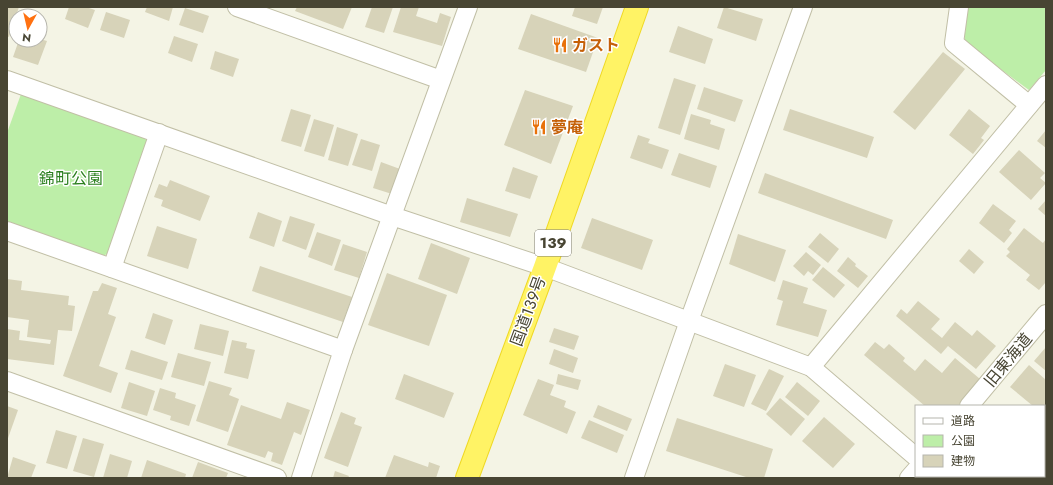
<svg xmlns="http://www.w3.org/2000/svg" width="1053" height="485" font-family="Jost,'Noto Sans JP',sans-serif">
  <rect width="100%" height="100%" fill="#f4f4e5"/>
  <g fill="#bdeea8">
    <polygon points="968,7 1046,7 1046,70 1029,90 964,42"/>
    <polygon points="21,94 145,138 149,147 110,253 102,256 7,222 7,133"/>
  </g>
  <g fill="#d7d3b9">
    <polygon points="7,7 19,7 9,37 7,36"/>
    <polygon points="69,7 86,7 95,10 88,28 65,19"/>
    <polygon points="147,7 173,7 169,21 145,12"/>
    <polygon points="297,7 352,7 343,29 295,11"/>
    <polygon points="372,7 393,7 384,33 365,27"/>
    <polygon points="401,7 419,7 416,16 437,23 440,13 451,17 442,46 393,32"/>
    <polygon points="575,7 603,7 597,24 572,16"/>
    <polygon points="724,7 763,19 756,41 717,28"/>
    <polygon points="185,8 209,16 203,33 179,25"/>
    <polygon points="106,12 130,20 124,38 100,30"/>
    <polygon points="531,14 598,38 586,72 518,49"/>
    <polygon points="678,26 713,39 705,64 669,52"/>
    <polygon points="174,36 198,44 192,62 168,53"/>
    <polygon points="40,39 47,41 38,65 13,57 19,40 40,40"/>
    <polygon points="215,51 239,59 233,77 210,69"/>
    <polygon points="943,52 965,69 915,130 893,112"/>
    <polygon points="674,78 696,85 680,135 658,128"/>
    <polygon points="704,87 743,100 735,122 697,109"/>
    <polygon points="525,90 573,106 551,164 504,145"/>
    <polygon points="291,109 311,115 301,147 281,141"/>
    <polygon points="790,109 874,137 867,158 783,130"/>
    <polygon points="969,109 990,126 981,138 984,140 973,154 949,135"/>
    <polygon points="691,114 711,120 710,124 725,129 719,150 684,139"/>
    <polygon points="314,119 334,125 324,157 304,151"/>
    <polygon points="337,127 358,134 348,166 328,160"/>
    <polygon points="1046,130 1046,148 1037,141"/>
    <polygon points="638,135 650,139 648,143 669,150 662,169 630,158"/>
    <polygon points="361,139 380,145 372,171 352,165"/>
    <polygon points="1019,150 1045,173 1040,178 1046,183 1031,200 999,172"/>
    <polygon points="679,153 717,166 710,188 671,175"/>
    <polygon points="381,162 400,169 392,194 373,188"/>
    <polygon points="513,167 538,176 530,199 505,191"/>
    <polygon points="765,173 893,220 886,239 758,193"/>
    <polygon points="170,180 210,196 200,221 161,206 163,200 154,197 159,184 167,187"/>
    <polygon points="467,198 518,214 510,237 460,222"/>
    <polygon points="1046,200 1046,216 1038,209"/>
    <polygon points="993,204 1016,221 1009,230 1012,233 1004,243 979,223"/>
    <polygon points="258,212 282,221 274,247 249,238"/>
    <polygon points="290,216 315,224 306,250 282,241"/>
    <polygon points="592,218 653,240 642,270 581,248"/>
    <polygon points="157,226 197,239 188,269 147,256"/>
    <polygon points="1024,228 1043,243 1046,239 1046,282 1039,290 1026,280 1030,275 1006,256 1010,252 1007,249"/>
    <polygon points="317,232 341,240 332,266 308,257"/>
    <polygon points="820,233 839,249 828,263 808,247"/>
    <polygon points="738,234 786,250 775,282 729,264"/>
    <polygon points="431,243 470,258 457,294 418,279"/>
    <polygon points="343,244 367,252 359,278 334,270"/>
    <polygon points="969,249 984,262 974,274 959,261"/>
    <polygon points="806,252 821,265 813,275 808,271 804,276 793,266"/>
    <polygon points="848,257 856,264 855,266 868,276 858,288 837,271"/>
    <polygon points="260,266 352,297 343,322 252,291"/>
    <polygon points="823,267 845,285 834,298 812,280"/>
    <polygon points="387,273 447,295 429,346 368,325"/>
    <polygon points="7,279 22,281 21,290 69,296 68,305 75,306 72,331 58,330 54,365 7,359 7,329 20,331 19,340 50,344 51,340 27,337 29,320 7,317"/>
    <polygon points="783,280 808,288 803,303 827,310 818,337 776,325 783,301 777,299"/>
    <polygon points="102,283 117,288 108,314 116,317 99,366 118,373 111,393 63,376 93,291 98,291"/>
    <polygon points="918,301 940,319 931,329 942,338 955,322 972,336 977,330 996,346 976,369 948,346 941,354 896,316 901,309 907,314"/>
    <polygon points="153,313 173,320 165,345 145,338"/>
    <polygon points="200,324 229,331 223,356 194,349"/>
    <polygon points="554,328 579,336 574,350 549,342"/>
    <polygon points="232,340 247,343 246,348 255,350 248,379 224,373"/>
    <polygon points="875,342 884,349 889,344 905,358 903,361 915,371 925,359 942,373 955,358 980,379 958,406 925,406 864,355"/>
    <polygon points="1046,347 1046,371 1034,361"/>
    <polygon points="554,349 578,358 573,373 549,364"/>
    <polygon points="131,350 168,362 162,380 125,369"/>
    <polygon points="178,353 211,362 204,386 171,377"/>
    <polygon points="725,364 756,375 744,407 713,396"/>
    <polygon points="1029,365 1046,380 1045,417 1044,406 1033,406 1010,387"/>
    <polygon points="769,369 784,376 766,411 751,404"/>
    <polygon points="404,374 454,393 444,418 395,399"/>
    <polygon points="558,374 581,380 578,390 556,384"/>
    <polygon points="538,379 554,385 550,395 566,401 564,407 576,412 567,434 523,415"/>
    <polygon points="209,381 232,388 229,395 239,399 228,432 196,421"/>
    <polygon points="129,382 155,391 147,416 121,408"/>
    <polygon points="797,382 820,401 808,416 785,397"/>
    <polygon points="160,388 176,393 175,398 196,405 189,426 170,420 171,416 153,410"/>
    <polygon points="780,398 805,419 791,436 766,414"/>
    <polygon points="287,402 310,410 301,435 294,432 282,465 271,461 273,453 268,451 265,458 227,445 241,405 281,419"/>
    <polygon points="598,405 632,419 627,431 593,417"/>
    <polygon points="7,406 18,410 7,441"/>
    <polygon points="341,412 356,418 354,424 362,427 348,467 324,458"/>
    <polygon points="824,417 855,444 833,468 802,441"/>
    <polygon points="677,418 773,449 764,478 749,478 666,451"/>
    <polygon points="589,420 624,435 617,453 581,438"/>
    <polygon points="56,430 77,436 67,469 46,463"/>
    <polygon points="83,438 104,444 94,477 73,471"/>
    <polygon points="110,454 132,461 127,478 103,478"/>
    <polygon points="394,455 428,467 429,462 440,466 436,478 385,478"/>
    <polygon points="13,457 36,465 31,478 7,478"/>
    <polygon points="147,460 186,474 185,478 141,478"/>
    <polygon points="198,462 228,473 226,478 192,478"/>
    <polygon points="335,471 349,476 348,478 333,478"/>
  </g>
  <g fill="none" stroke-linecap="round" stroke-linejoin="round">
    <g stroke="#c1bfa6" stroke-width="20">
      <g id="street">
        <polyline points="237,7 441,80"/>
        <polyline points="959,7 954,43 1029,105"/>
        <polyline points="7,80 392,216 545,267 811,367 916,457"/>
        <polyline points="7,231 343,350"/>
        <polyline points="112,268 159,133"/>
        <polyline points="811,367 1046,85"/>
        <polyline points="7,381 277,478"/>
        <polyline points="969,406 1046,314"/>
        <polyline points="940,476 943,478"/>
        <polyline points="301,478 343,350 468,7"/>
        <polyline points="634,478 689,321 803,7"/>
        <polyline points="909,478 916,470"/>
      </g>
    </g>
    <g stroke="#efd824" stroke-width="24">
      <polyline id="highway" points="467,478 545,267 637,7"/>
    </g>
    <use href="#street" stroke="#fff" stroke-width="18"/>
    <use href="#highway" stroke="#fff365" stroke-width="22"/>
  </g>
  <defs>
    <g id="restaurant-bare" transform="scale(1.2)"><path d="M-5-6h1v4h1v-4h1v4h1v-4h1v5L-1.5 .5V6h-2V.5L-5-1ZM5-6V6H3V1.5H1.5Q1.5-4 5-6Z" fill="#e8710a" stroke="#fff" stroke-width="2.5" paint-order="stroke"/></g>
  </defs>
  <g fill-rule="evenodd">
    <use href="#restaurant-bare" x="560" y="45"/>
    <use href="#restaurant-bare" x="539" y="127"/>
  </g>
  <g text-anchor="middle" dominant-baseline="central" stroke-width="3" stroke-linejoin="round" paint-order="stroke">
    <rect fill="#fff" stroke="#7f7d70" stroke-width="1" x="535" y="230" width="36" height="26" rx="3"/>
    <g font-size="15" font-weight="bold" fill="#484533">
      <text x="553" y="243">139</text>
    </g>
    <g font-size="16" font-weight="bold" fill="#c56008" stroke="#fff" text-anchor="start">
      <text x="572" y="45">ガスト</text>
      <text x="551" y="127">夢庵</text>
    </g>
    <g font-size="16" fill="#2c8020" stroke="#fff">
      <text x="71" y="178">錦町公園</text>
    </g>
    <g font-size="16" fill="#484533" stroke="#fff">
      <text transform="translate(528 311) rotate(-70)">国道139号</text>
      <text transform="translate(1008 360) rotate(-50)">旧東海道</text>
    </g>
  </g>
  <rect width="1053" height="485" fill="none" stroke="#484533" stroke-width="16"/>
  <rect x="915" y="405" width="130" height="72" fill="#ffffff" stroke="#b6b5ad"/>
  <rect x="923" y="418" width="20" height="6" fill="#ffffff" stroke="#b6b5ad"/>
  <text x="951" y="425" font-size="12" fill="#484533">道路</text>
  <rect x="923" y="435" width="20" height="12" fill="#bdeea8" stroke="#b6b5ad"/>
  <text x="951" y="445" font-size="12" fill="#484533">公園</text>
  <rect x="923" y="455" width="20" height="12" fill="#d7d3b9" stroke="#b6b5ad"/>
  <text x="951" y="465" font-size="12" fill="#484533">建物</text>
  <g transform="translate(28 28) rotate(188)"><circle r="19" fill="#ffffff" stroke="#b6b5ad"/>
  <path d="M0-3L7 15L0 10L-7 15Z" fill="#ff7111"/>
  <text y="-6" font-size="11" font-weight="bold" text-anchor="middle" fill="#484533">N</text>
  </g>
</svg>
